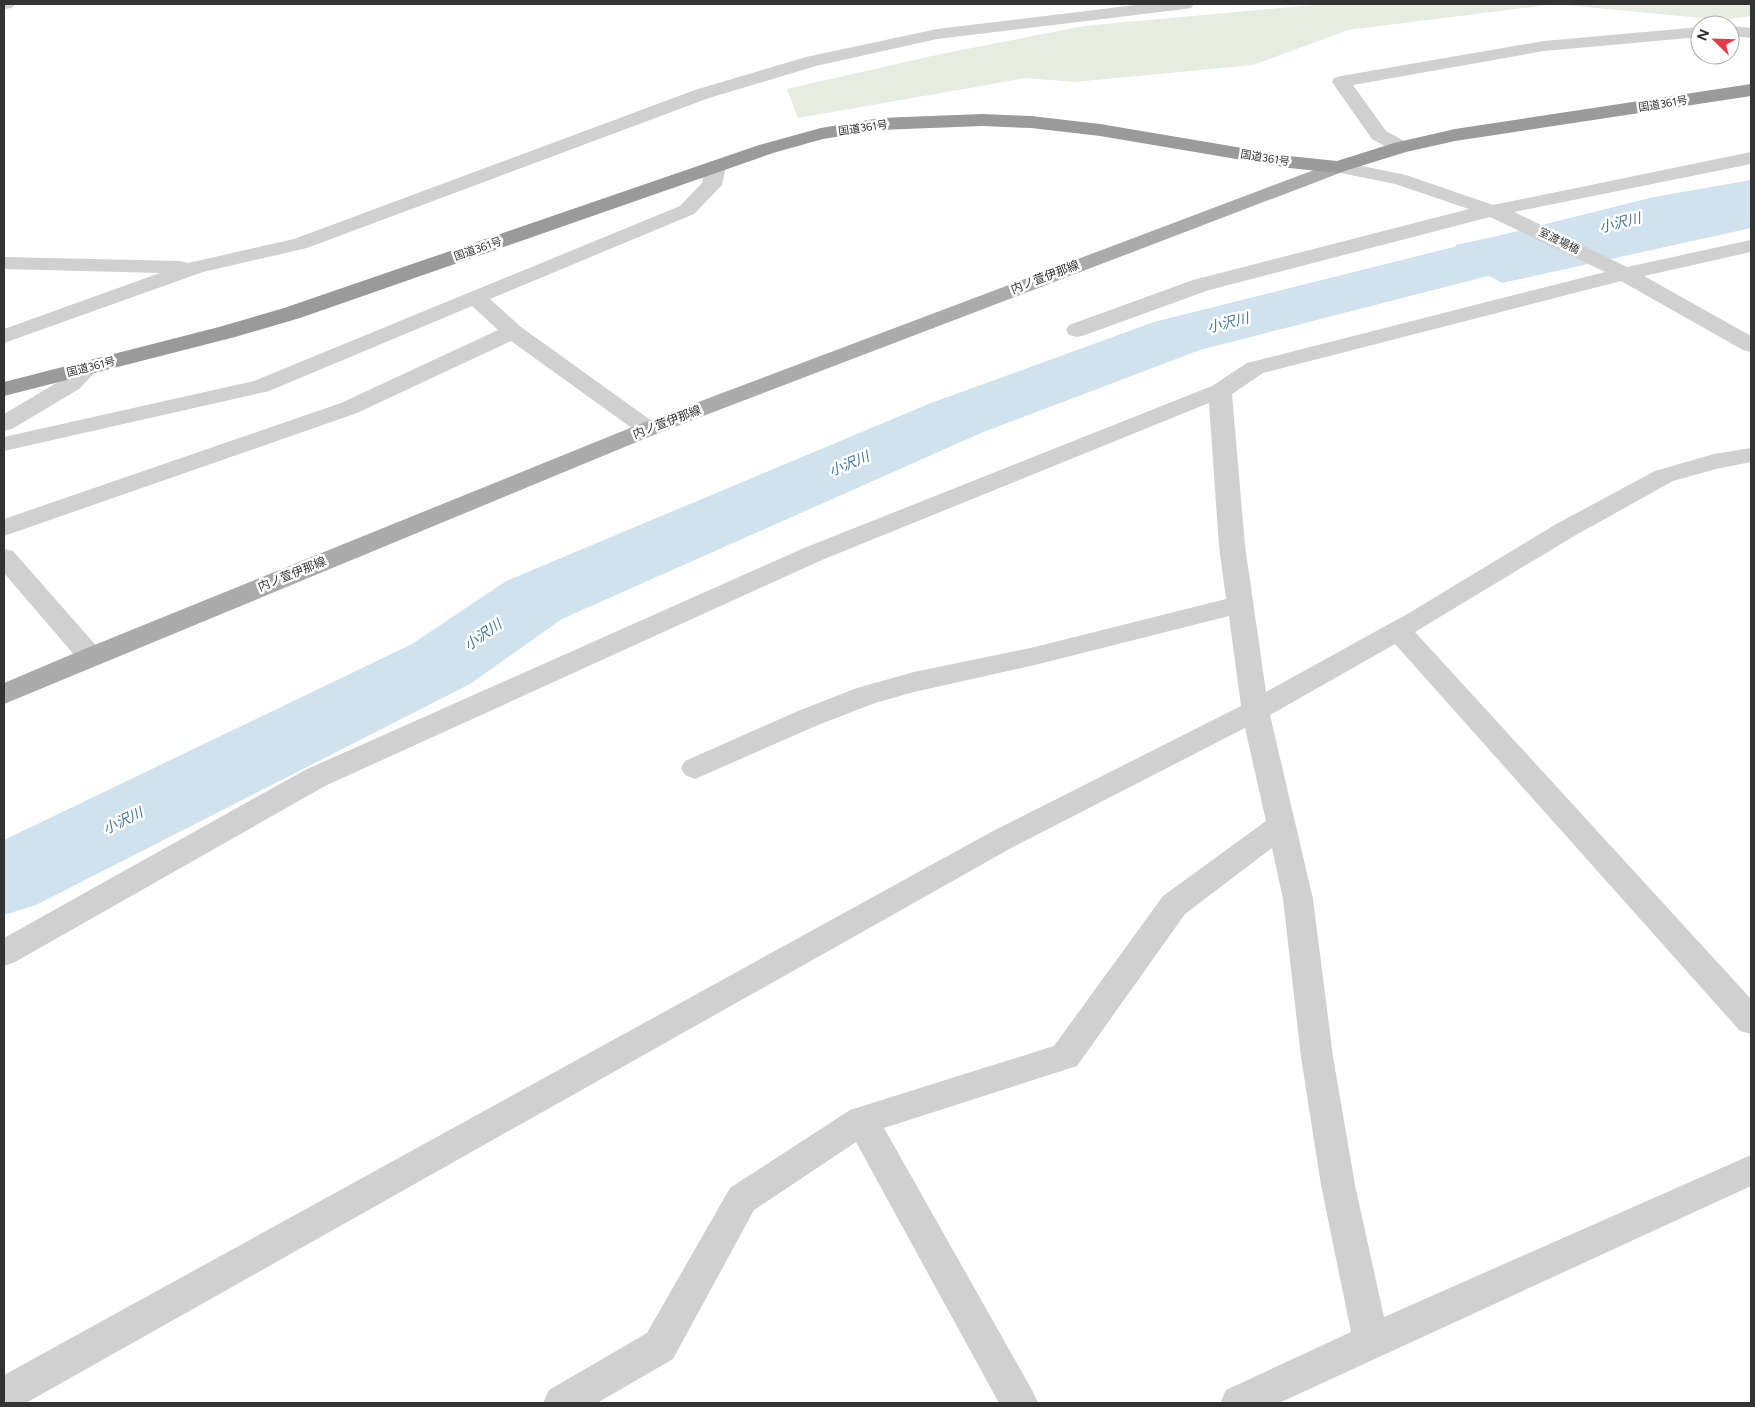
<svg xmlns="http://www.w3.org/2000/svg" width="1755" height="1407" font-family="Figtree,'Noto Sans JP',sans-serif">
  <rect width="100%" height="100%" fill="#fff"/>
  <polygon fill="#e6ecdf" points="1325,4 1751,4 1751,16 1722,20 1556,4 1348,30 1253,65 1074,82 1026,78 798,118 787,89 936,55 1084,26"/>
  <polygon fill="#cfe2ee" points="1751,188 1751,228 1502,283 1484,273 1455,245 1695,194 1739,191"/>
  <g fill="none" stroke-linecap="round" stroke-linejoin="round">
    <polygon fill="#cfe2ee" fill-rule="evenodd" points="1751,180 1751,216 1655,233 1200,350 981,433 562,619 470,684 36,905 4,915 4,840 412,644 506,581 931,403 1154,322 1654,197"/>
    <g fill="#d0d0d0" fill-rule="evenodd">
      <polygon points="4,4 15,4 12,8 4,9"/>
      <polygon points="1144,4 1194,4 1191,8 1185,9 937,39 816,66 709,98 307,248 203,272 4,343 4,329 160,273 4,269 4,257 180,261 188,263 294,239 695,90 806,57 937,29"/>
      <polygon points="1730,26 1751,28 1751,38 1730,36"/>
      <polygon points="1700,27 1700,37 1544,51 1353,85 1386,131 1408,143 1411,147 1408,151 1401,153 1394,151 1372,139 1332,82 1334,78 1341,76 1544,41"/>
      <polygon points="1751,152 1751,164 1514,212 1627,267 1751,240 1751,252 1644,276 1751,336 1751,352 1743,350 1621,281 1263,373 1232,394 1245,546 1266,692 1409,613 1558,523 1655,471 1714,454 1751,448 1751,462 1716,469 1673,481 1576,535 1415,632 1751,999 1751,1034 1740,1031 1395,644 1270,715 1313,899 1333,1057 1355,1185 1384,1317 1751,1155 1751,1186 1279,1403 1220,1403 1226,1390 1351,1332 1321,1185 1301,1057 1283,899 1272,848 1185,914 1077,1066 884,1128 1032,1390 1038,1403 999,1403 856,1142 754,1210 673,1359 597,1403 543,1403 549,1390 647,1333 730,1188 850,1110 1054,1046 1163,896 1266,821 1245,728 1013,847 26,1403 4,1403 4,1375 993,831 1241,706 1229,616 1035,665 914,692 875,703 818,725 695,779 685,775 681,768 685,761 798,711 857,688 914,672 1035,647 1226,599 1219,546 1209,403 822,560 325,786 15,962 4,966 4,938 305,770 804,548 1212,386 1247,363 1605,272 1490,217 1209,290 1085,335 1077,337 1069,335 1066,330 1069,325 1193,280 1469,209 1395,184 1331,171 1328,167 1331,163 1338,161 1406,175 1493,205"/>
      <polygon points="716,160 723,162 726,166 722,185 694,214 490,299 521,327 656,424 660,429 656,434 648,436 640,434 511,341 357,413 4,536 4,519 341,403 498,330 472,306 269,391 4,451 4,437 254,381 680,206 702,183 706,166 709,162"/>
      <polygon points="88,361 96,363 99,368 79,389 12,429 4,431 4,414 63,379 80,363"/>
      <polygon points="4,549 13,551 100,650 104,657 100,664 91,666 82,664 4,573"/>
    </g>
    <polygon fill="#ababab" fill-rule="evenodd" points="1338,161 1345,163 1348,167 1345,171 656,434 4,704 4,683 82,650 640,424"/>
    <polygon fill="#9a9a9a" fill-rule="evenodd" points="1751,84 1751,96 1455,141 1406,152 1338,173 1289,168 1100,136 1031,128 982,126 880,130 823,139 773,153 300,318 235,337 4,396 4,382 219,327 284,308 759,145 821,128 880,118 982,114 1031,116 1100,124 1289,156 1337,161 1394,143 1455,129"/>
  </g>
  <g text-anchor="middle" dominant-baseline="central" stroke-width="5" stroke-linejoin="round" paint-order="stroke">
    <g font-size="11" fill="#333" stroke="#fff">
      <text transform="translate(1663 104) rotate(-9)">国道361号</text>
      <text transform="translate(863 128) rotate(-8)">国道361号</text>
      <text transform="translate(1265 158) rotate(9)">国道361号</text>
      <text transform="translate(1559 241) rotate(26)">室渡場橋</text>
      <text transform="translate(478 249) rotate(-19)">国道361号</text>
      <text transform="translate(91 367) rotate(-14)">国道361号</text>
    </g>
    <g font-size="12" fill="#333" stroke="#fff">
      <text transform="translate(1045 277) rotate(-21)">内ノ萱伊那線</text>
      <text transform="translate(667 422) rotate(-21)">内ノ萱伊那線</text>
      <text transform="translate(292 574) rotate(-22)">内ノ萱伊那線</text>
    </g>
    <g font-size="14" font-style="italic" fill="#3f7597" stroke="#fff">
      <text transform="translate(1620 223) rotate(-14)">小沢川</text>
      <text transform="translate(1228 323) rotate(-14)">小沢川</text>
      <text transform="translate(849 464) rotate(-23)">小沢川</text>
      <text transform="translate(483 635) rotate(-35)">小沢川</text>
      <text transform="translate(123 821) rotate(-26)">小沢川</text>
    </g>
  </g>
  <rect width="1755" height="1407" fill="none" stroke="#333333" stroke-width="10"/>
  <g transform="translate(1715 40) rotate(293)"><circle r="24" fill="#ffffff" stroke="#adadad"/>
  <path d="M0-4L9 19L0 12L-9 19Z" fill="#e63946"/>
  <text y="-8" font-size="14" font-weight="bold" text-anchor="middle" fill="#333333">N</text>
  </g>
</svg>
